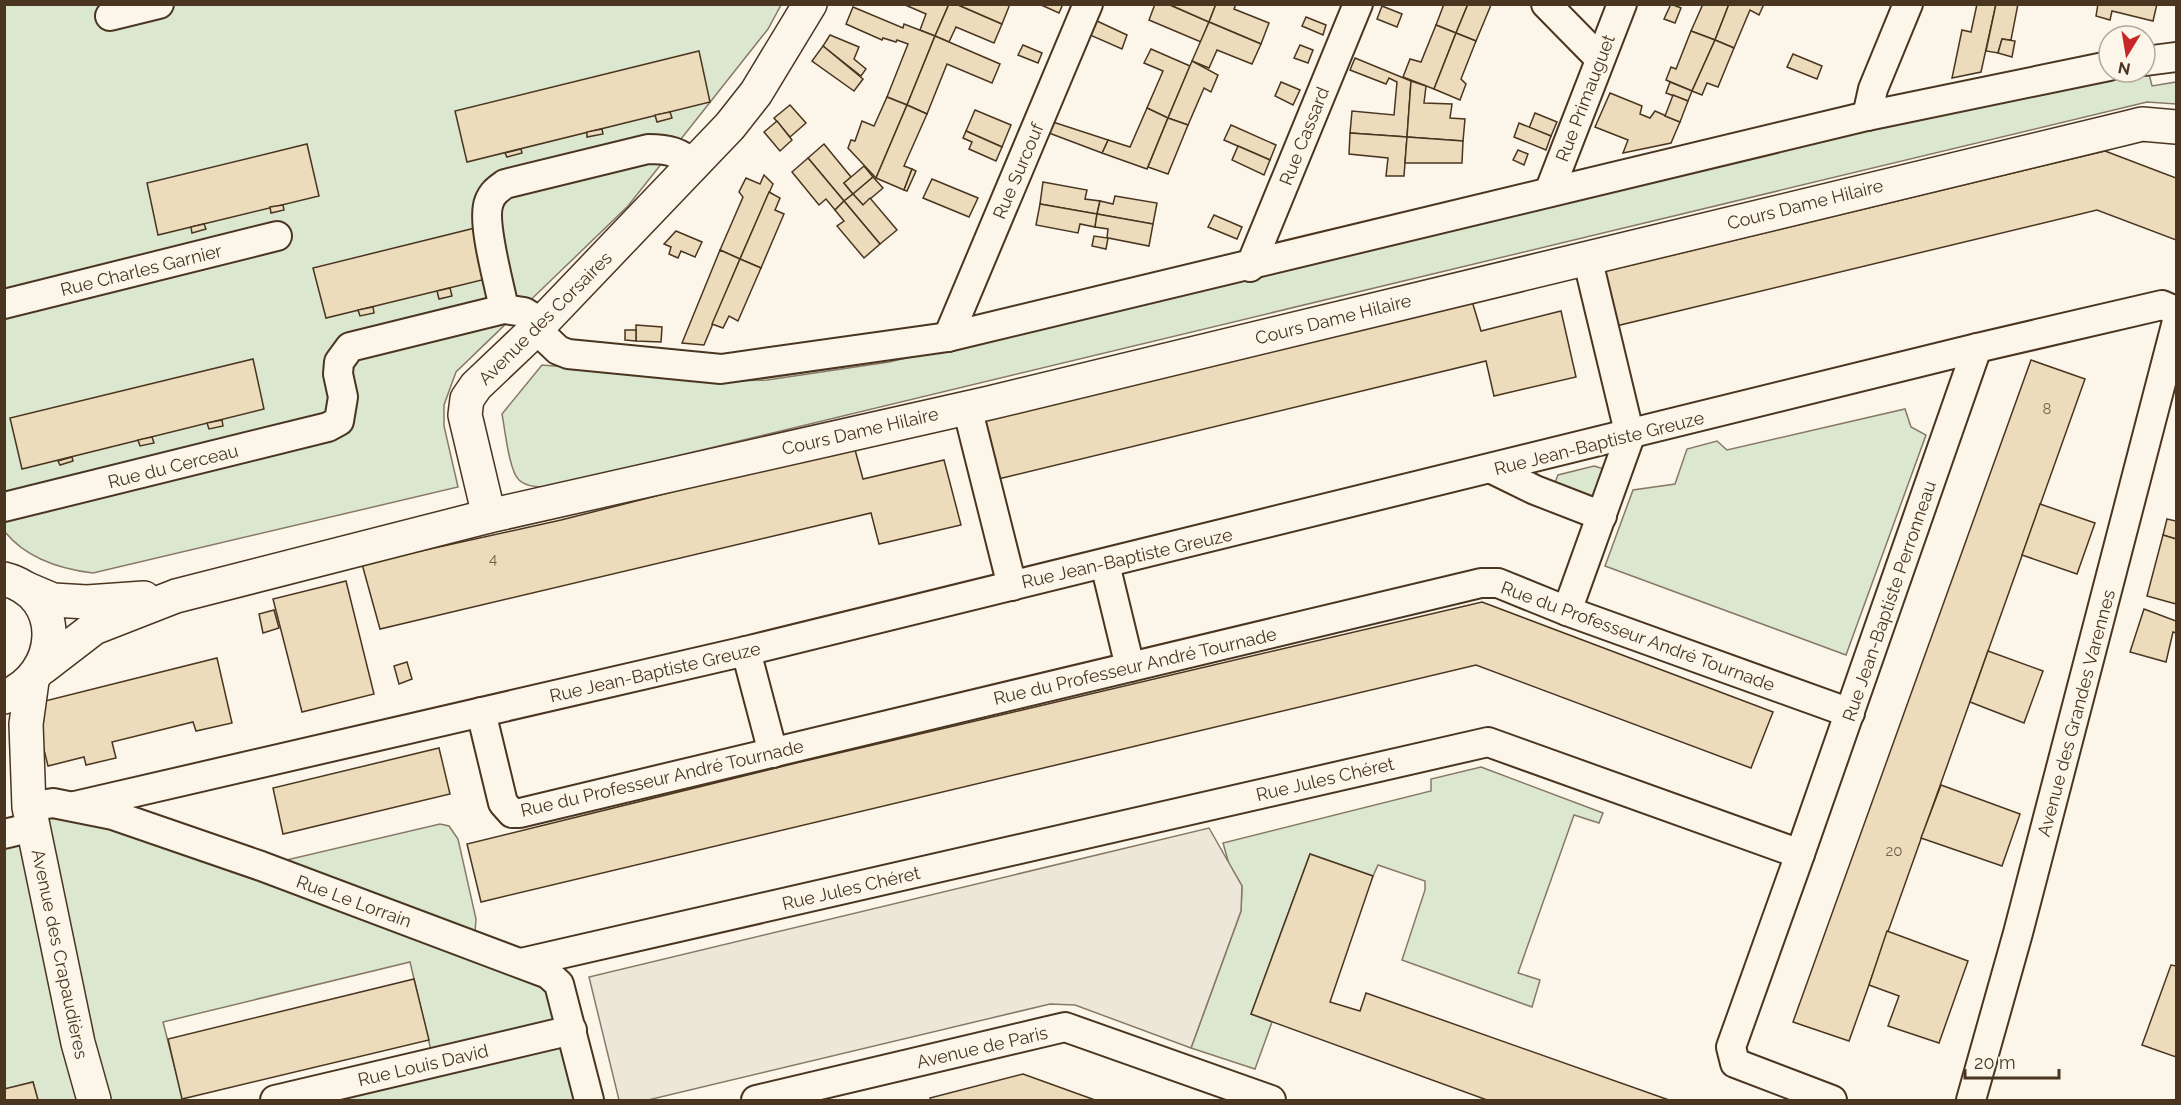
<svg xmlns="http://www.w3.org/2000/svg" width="2181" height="1105" font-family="Raleway,sans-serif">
  <rect width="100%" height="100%" fill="#fbf6e9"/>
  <g fill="#dce7d0" stroke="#887966" stroke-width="1.5">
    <path d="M4 5H781L768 29 628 206 456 372 444 405V426L458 487 93 573C60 569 27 559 5 532Z"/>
    <path d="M2127 74H2149L2152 86 2176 82V104L2147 102 552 486C541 487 528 488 519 480 509 471 505 429 502 414L542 365 736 381 767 380 889 362 2065 82Z"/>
    <polygon points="1905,409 1911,427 1926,435 1846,655 1605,566 1633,490 1675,484 1687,449 1717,441 1727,450"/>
    <polygon points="1594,466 1604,469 1599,494 1590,500 1554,485 1558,475"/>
    <polygon points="1481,767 1603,813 1599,823 1574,815 1518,973 1540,980 1532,1007 1402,960 1425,890 1425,881 1378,865 1373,876 1310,854 1251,1014 1272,1022 1255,1069 1191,1048 1241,911 1242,886 1229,864 1223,843 1431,791 1431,779"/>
    <polygon points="29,807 261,866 440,824 449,826 458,839 476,919 474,946 548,974 589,1100 275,1100 434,1063 410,962 163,1022 183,1100 38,1100 33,1082 5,1089 4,834"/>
  </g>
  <polygon fill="#ede7d9" stroke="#887966" stroke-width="1.5" points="1209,828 1242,886 1241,911 1191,1048 1075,1005 1050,1004 648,1100 619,1100 589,977"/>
  <g fill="#ecdcbc" stroke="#4a3520" stroke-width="1.5">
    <polygon points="903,4 949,4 935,36 920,30 926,14"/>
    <polygon points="949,4 956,4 1002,24 994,43 956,27 949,42 935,36"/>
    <polygon points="956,4 1010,4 1002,24"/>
    <polygon points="1039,4 1063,4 1059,13"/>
    <polygon points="1155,4 1168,4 1209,22 1201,42 1149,20"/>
    <polygon points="1168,4 1216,4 1209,22"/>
    <polygon points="1216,4 1236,4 1234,9 1269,23 1261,44 1209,22"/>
    <polygon points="1444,4 1468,4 1456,33 1436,25"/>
    <polygon points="1468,4 1491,5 1476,41 1456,33"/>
    <polygon points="1671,4 1681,8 1675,23 1664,19"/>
    <polygon points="1703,4 1729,4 1715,40 1691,31"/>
    <polygon points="1729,4 1764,4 1759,15 1750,10 1734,48 1715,40"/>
    <polygon points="1977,4 1996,4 1981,72 1952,78 1962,30 1971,32"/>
    <polygon points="1996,4 2018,4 2011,40 2002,39 1998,53 1986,51"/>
    <polygon points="2098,4 2157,4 2153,21 2112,11 2110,20 2096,16"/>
    <polygon points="1382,6 1402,14 1397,27 1377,19"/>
    <polygon points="853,7 903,28 904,24 935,36 907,105 887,97 908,44 897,40 896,42 883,38 882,40 846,24"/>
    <polygon points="1306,17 1326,25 1323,35 1302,26"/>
    <polygon points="1097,21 1127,35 1122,49 1090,35"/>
    <polygon points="1209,22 1261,44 1252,64 1217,50 1209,68 1192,61"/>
    <polygon points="1436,25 1456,33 1434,89 1403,77 1410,59 1421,62"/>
    <polygon points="1691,31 1715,40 1692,91 1666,80 1671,67 1676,69"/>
    <polygon points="1456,33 1476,41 1461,79 1466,84 1460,100 1434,89"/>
    <polygon points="830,35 859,47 854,59 866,69 861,76 823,46"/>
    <polygon points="935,36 1000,64 992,83 947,64 927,114 907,105"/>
    <polygon points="2002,39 2015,41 2012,57 1998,53"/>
    <polygon points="1715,40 1734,48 1718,87 1707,83 1702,95 1692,91"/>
    <polygon points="1023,45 1042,53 1038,63 1018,55"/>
    <polygon points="1300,45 1313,50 1308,63 1294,58"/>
    <polygon points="823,46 863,79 854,91 812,61"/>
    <polygon points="1151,49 1190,66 1168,118 1147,108 1163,71 1144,63"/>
    <polygon points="699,51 710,102 467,162 455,111"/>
    <polygon points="1793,54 1822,66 1817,79 1787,67"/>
    <polygon points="1355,58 1411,81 1407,137 1350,133 1352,111 1394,115 1397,82 1389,78 1386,84 1350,70"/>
    <polygon points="1192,61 1218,75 1211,92 1204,88 1188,125 1168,118"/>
    <polygon points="1411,81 1426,86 1424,103 1452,104 1450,118 1465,119 1463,141 1407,137"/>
    <polygon points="1281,82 1300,90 1293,105 1275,96"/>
    <polygon points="1670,82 1692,91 1688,101 1666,93"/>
    <polygon points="1610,93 1642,106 1640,114 1650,118 1655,111 1680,122 1671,143 1623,153 1628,140 1595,127"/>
    <polygon points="1673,95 1688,101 1680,122 1665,116"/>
    <polygon points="887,97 907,105 876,178 848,148 851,140 855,141 862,121 874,126"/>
    <polygon points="790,105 806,123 790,137 774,118"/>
    <polygon points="907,105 927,114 904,166 912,169 904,190 876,178"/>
    <polygon points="1147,108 1168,118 1147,169 1102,153 1108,140 1130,147"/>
    <polygon points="975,110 1011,125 1002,147 966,131"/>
    <polygon points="670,112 672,118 657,122 655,115"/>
    <polygon points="1535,113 1557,122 1551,136 1529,128"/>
    <polygon points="1168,118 1188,125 1168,174 1148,167"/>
    <polygon points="777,121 792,140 780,151 764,132"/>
    <polygon points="1053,122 1108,140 1102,153 1049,133"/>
    <polygon points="1519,123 1551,136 1546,150 1514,137"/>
    <polygon points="1231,125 1276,145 1270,160 1224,140"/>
    <polygon points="602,129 603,134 587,137 587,132"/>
    <polygon points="966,131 1002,147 996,161 969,149 972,142 963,138"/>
    <polygon points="1350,133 1407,137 1404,176 1386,176 1388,158 1349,154"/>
    <polygon points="1407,137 1463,141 1462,163 1405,163"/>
    <polygon points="307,144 319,196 158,235 147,183"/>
    <polygon points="824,144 851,177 844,183 853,194 844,201 808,158"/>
    <polygon points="1238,146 1270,160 1264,175 1232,160"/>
    <polygon points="521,149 522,153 507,157 505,153"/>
    <polygon points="1518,150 1528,154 1524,165 1513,160"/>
    <polygon points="2105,151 2176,178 2176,240 2097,210 1616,326 1602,272"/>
    <polygon points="808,158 844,201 835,210 826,199 819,205 792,172"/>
    <polygon points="864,166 873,177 853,194 844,183"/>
    <polygon points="912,169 916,171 907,191 904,190"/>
    <polygon points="764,175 773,184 740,259 720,250 743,197 739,192 746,178 760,184"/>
    <polygon points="873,177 883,188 863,205 853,194"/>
    <polygon points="932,179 978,198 969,217 923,198"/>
    <polygon points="1043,182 1087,190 1085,199 1100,201 1097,214 1040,204"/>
    <polygon points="769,192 780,198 775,210 784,214 761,268 740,259"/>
    <polygon points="853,194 863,205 870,198 897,230 880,244 844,201"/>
    <polygon points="1115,196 1157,203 1153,224 1097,214 1100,201 1113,204"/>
    <polygon points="844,201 880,244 864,258 837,226 844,221 835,210"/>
    <polygon points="1040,204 1097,214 1095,227 1080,224 1078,233 1036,225"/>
    <polygon points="283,205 284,210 271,213 270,207"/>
    <polygon points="1097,214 1153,224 1149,246 1108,238 1106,249 1092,246 1094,236 1107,238 1108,229 1095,227"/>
    <polygon points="1214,215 1242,227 1237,239 1208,227"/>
    <polygon points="204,224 206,229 192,233 191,227"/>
    <polygon points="475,228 486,279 326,318 313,268"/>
    <polygon points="676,231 702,242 695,257 681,251 678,258 669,254 671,247 664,244"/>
    <polygon points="720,250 740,259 704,345 682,343"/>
    <polygon points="740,259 761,268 738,321 729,316 723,328 712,324"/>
    <polygon points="450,288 452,296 439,299 437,291"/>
    <polygon points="1472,301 1481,331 1561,311 1576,377 1494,396 1486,361 998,479 984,419"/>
    <polygon points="373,307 374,313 360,316 358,310"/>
    <polygon points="636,325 662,327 661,342 636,341"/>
    <polygon points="625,330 636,330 636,341 625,340"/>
    <polygon points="253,359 264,409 22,469 10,418"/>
    <polygon points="2031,360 2085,379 1849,1041 1793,1022"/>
    <polygon points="222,420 223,426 209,429 207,423"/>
    <polygon points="152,437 154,443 140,446 138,440"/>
    <polygon points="854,446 863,479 944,460 961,525 879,544 871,513 380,629 362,564 561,520"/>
    <polygon points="72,457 73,461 60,465 58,461"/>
    <polygon points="2040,504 2095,523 2077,574 2022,555"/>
    <polygon points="2167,519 2176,521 2176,539 2163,535"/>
    <polygon points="2163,535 2176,539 2176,604 2147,596"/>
    <polygon points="346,581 374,694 302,712 273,599"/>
    <polygon points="1482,602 1773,712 1751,768 1476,665 481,902 467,844 792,764"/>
    <polygon points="2144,609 2176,621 2176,633 2173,632 2166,662 2130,652"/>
    <polygon points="274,610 279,628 263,633 259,614"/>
    <polygon points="1988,651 2043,671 2024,723 1970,702"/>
    <polygon points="217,658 232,723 196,731 193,722 112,742 116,758 86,765 84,757 48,766 33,704"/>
    <polygon points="407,662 412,679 399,684 394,666"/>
    <polygon points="439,748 450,794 283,834 273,788"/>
    <polygon points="1941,785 2020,814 2002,866 1921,838"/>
    <polygon points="1310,854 1373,876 1330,1002 1360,1011 1366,993 1669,1100 1487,1100 1251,1014"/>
    <polygon points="1887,931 1968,961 1939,1043 1888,1026 1899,996 1869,985"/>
    <polygon points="2171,965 2176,966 2176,1057 2142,1045"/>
    <polygon points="414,979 429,1040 182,1099 168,1039"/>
    <polygon points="1023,1074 1095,1100 931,1100 930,1098"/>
    <polygon points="33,1082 38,1100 4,1100 4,1089"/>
  </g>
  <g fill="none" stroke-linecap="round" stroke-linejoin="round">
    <g stroke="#4a3520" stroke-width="32">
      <g id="minor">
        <polyline points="1546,4 1599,58"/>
        <polyline points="110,16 159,4"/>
        <polyline points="2145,61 2176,57"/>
        <polyline points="1867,116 1873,89 1908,4"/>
        <polyline points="1549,192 1622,4"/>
        <polyline points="1250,267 1358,4"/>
        <polyline points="4,304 277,236"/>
        <path d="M504 309C500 286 481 222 489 202 492 193 498 189 505 184L648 149C669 149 679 152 695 165"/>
        <polyline points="536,329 558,350 568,354 721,369 948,337 1867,116 2109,66"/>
        <polyline points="948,337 1088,4"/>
        <polyline points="967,407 1012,586"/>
        <polyline points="1492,469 1535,490 1602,516"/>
        <polyline points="4,507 328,427 339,421 343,397 338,374 339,362 350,347 504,309 524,312 542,323"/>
        <polyline points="1105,564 1130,667"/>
        <polyline points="1567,611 1630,436 1587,257"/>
        <polyline points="746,651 773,753"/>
        <polyline points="481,712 503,803 512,813 520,813 1481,583 1498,583 1567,611 1850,713"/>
        <polyline points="75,806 746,651 1977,348 2162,305 2176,311"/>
        <polyline points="29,807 53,803 113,815 261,866 548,974 559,984 589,1100"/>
        <polyline points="4,834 33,827"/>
        <polyline points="1800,854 1977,348"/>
        <polyline points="521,963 1488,742 1800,854 1731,1047 1735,1063 1832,1100"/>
        <polyline points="275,1100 572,1030"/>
        <polyline points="756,1100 1065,1027 1271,1100"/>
        <polyline points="1971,1100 2018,933 2176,325"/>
      </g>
    </g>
    <g stroke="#4a3520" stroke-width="36">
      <g id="tertiary">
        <polyline points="489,516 465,415 467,399 476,386 536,329 730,126 756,93 810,4"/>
        <path d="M4 579C67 595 61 676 4 697"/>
        <polyline points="27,589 53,600 87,602 144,598"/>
        <polyline points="42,668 94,628 176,596 489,516 989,403 2126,128 2142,124 2176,127"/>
        <polyline points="32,681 26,724 29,807 78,1043 94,1100"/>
      </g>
    </g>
    <use href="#minor" stroke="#fbf6e9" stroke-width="28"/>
    <use href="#tertiary" stroke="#fbf6e9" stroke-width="33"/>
  </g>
  <g text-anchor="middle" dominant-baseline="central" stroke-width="4.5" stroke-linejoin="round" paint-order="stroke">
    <g font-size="15" fill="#725f47">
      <text x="2047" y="409">8</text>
      <text x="493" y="559">4</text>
      <text x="1894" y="851">20</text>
    </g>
    <g font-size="18" fill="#4a3520" stroke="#fbf6e9">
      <text transform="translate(1585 98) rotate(-69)">Rue Primauguet</text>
      <text transform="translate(1304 136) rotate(-68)">Rue Cassard</text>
      <text transform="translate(1018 171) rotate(-67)">Rue Surcouf</text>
      <text transform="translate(1805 204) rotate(-14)">Cours Dame Hilaire</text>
      <text transform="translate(141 270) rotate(-14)">Rue Charles Garnier</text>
      <text transform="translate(545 318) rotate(-45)">Avenue des Corsaires</text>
      <text transform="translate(1333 319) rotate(-14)">Cours Dame Hilaire</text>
      <text transform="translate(860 431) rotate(-13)">Cours Dame Hilaire</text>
      <text transform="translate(1599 443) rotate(-14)">Rue Jean-Baptiste Greuze</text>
      <text transform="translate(173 466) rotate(-14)">Rue du Cerceau</text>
      <text transform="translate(1127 558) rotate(-13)">Rue Jean-Baptiste Greuze</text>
      <text transform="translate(1889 601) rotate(-71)">Rue Jean-Baptiste Perronneau</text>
      <text transform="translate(1638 636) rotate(20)">Rue du Professeur André Tournade</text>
      <text transform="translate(1135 666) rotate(-13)">Rue du Professeur André Tournade</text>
      <text transform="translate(655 672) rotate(-13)">Rue Jean-Baptiste Greuze</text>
      <text transform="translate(2076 713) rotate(-75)">Avenue des Grandes Varennes</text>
      <text transform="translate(662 778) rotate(-13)">Rue du Professeur André Tournade</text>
      <text transform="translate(1325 779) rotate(-13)">Rue Jules Chéret</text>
      <text transform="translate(851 888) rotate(-13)">Rue Jules Chéret</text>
      <text transform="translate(354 901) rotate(20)">Rue Le Lorrain</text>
      <text transform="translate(60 954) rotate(78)">Avenue des Crapaudières</text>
      <text transform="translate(982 1047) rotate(-13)">Avenue de Paris</text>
      <text transform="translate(423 1065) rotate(-13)">Rue Louis David</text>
    </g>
  </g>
  <rect width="2181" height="1105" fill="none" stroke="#4a3520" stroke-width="12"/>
  <g transform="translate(2127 54) rotate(191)"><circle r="28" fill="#fbf6e9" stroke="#b4a999" stroke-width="1.5"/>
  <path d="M0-4.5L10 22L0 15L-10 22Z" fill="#c62828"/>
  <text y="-9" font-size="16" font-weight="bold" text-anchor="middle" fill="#4a3520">N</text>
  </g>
  <path d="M1965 1069v9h94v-9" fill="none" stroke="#4a3520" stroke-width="3"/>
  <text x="1974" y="1069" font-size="18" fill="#4a3520" stroke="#fbf6e9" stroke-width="4.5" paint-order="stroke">20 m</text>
</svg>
